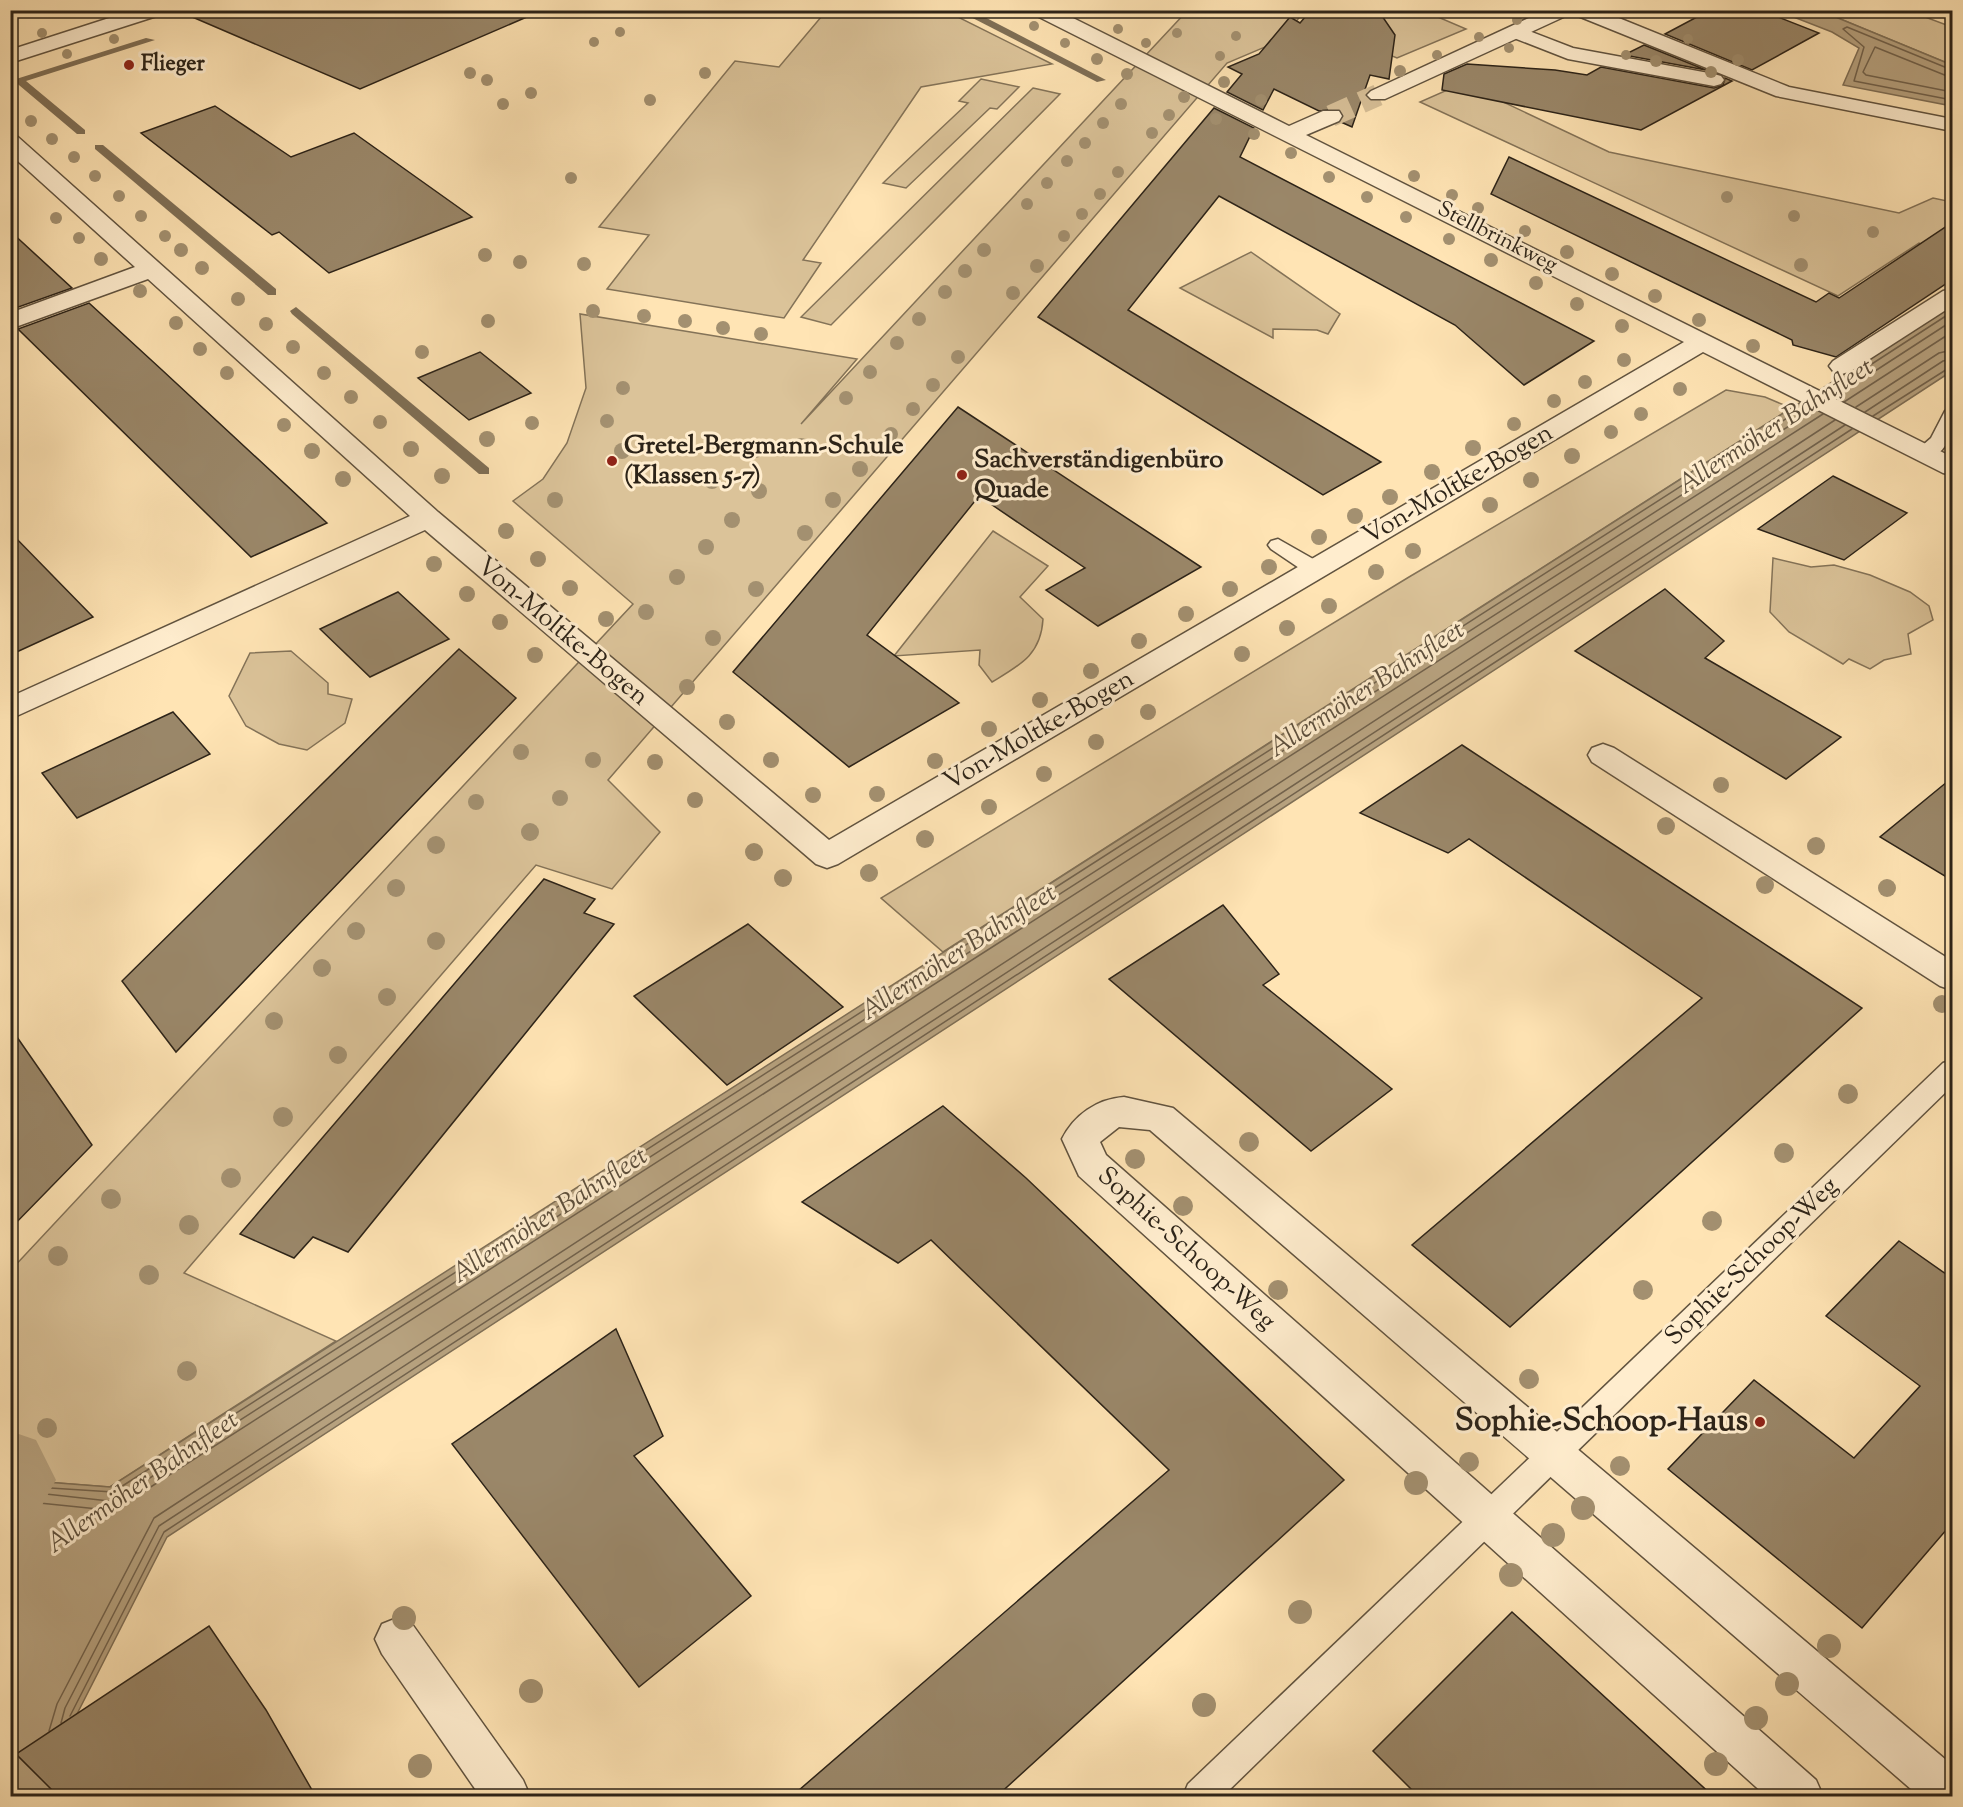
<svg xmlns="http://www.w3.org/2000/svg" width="1963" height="1807" font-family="'Sorts Mill Goudy',serif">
  <rect width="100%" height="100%" fill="#ffe4b4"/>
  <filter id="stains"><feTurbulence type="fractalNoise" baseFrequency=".00333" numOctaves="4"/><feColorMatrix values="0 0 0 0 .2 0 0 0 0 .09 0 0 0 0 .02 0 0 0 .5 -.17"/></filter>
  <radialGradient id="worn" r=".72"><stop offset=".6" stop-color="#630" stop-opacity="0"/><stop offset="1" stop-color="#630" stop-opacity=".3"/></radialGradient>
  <g fill="#dbc399" stroke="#847358" stroke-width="1.5">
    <polygon points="827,10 946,11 1052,64 921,87 803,260 821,263 784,318 607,289 649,235 599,227 735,61 779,67"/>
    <polygon points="1187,11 1305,11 1279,41 1227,63 608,780 660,832 612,889 536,865 184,1273 336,1341 110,1487 19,1480 10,1464 10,1271 633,604 513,501 543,479 567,443 586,388 580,314 857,359 801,424"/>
    <polygon points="1375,11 1424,11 1466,29 1397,58 1392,56"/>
    <polygon points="1821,11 1909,11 1952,27 1952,65"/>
    <polygon points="981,79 1019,87 997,109 990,108 906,188 883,183 968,103 959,101"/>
    <polygon points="1463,83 1609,152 1899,213 1933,198 1952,202 1952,257 1919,243 1838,296 1420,102"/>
    <polygon points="1033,88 1060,94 831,325 801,317"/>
    <polygon points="1251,252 1340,314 1328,334 1317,330 1273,329 1273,338 1180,288"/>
    <polygon points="1726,390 1765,397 1791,408 943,952 881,898 1409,577"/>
    <path d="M993 531 1048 566 1020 597 1043 619C1041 655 1020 665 992 682L979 665 980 650 894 656Z"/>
    <polygon points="1773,558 1811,567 1834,565 1870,575 1910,592 1929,606 1933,620 1908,634 1911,654 1884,660 1870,669 1849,659 1843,664 1789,632 1770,612"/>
    <polygon points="291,651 328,683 328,694 352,699 345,723 307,750 279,744 246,726 229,696 250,653"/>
  </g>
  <g fill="#b7a27f" stroke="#7f6f56" stroke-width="1.5">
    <polygon points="1778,11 1821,11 1952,65 1952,106 1843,85 1859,48 1832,32"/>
    <polygon points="1952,305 1952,371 167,1537 77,1714 51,1796 11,1796 10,1464 20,1480 110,1487"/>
  </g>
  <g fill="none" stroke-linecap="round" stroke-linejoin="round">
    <g stroke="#72624c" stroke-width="1.5">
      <polyline points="1952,70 1847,27 1843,29 1864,47 1854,81 1952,100"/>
      <polyline points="1952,78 1875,47 1863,72 1866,75 1952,92"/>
      <polyline points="1827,393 1952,312"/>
      <polyline points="1835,397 1952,321"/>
      <polyline points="1844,402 1952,332"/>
      <polyline points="1856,407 1939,353 1952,350"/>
      <polyline points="1865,412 1943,361 1952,359"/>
      <polyline points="1873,416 1952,366"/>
      <polyline points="10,1476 19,1486 113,1492 1806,406"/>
      <polyline points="10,1490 109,1501 117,1499 1814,410"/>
      <polyline points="10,1500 108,1510 121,1506 1823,414"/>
      <polyline points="70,1716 164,1532 1852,429"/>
      <polyline points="61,1723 65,1708 159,1526 1845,425"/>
      <polyline points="49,1731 57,1704 154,1518 1835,420"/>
    </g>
    <g fill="#7f6f56" fill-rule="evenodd">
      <polygon points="957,10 971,10 1106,80 1097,82"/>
      <polygon points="146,38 155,40 26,81 85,130 85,134 77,134 13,80"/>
      <polygon points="95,145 103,145 276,289 276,295 268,295 95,149"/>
      <polygon points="296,307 489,468 489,474 479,474 292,314 290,311"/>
    </g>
    <polygon fill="#b7a27f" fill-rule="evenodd" points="10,1431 36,1440 56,1480 36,1516 10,1526"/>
  </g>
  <g fill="#9a8769" stroke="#2c2318" stroke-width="1.5">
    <polygon points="176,10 543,10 360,89"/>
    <polygon points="1311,10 1378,10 1395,35 1389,79 1370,75 1352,127 1341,122 1344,115 1339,109 1319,111 1274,89 1263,110 1227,92 1242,74 1228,67 1259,54 1290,17 1300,23"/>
    <polygon points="1710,10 1760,10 1819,33 1752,70 1665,34"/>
    <polygon points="1644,45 1706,70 1624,55"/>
    <polygon points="1467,64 1555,70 1587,75 1601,67 1714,88 1723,85 1725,78 1732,81 1641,130 1442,90 1444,74"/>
    <polygon points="215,106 291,157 354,133 472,217 329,273 279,232 272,235 141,133"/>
    <polygon points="1214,108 1254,128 1240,157 1594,341 1524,385 1455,325 1219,196 1128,310 1381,462 1323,495 1038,317"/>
    <polygon points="1509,157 1816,302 1829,293 1839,298 1953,222 1953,279 1836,357 1793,345 1792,340 1491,194"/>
    <polygon points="10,231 72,288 10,310"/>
    <polygon points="89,303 162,370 327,523 251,557 18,329"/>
    <polygon points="480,352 531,393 469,420 418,378"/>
    <polygon points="958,407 1201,567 1098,626 1046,590 1085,568 979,496 867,635 959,703 849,767 733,672"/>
    <polygon points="1833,476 1907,513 1844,560 1758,529"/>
    <polygon points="10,532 93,617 10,655"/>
    <polygon points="1665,589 1724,641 1705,658 1841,737 1786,779 1575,651"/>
    <polygon points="398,592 449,639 370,677 320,629"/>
    <polygon points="459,649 516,698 176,1052 122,981"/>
    <polygon points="173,712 210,754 77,818 42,773"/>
    <polygon points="1462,745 1862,1008 1510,1327 1412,1245 1702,998 1469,839 1448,853 1360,813"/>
    <polygon points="1953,777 1953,881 1880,837"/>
    <polygon points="544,879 595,899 584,913 614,924 348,1252 313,1237 294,1258 240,1234"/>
    <polygon points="1223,905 1279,974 1263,985 1392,1089 1311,1151 1109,979"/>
    <polygon points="748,924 843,1007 727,1085 634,996"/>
    <polygon points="10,1027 92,1145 10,1229"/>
    <polygon points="943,1106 1026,1178 1344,1480 996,1797 791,1797 1169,1470 931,1240 898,1263 802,1202"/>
    <polygon points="1899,1241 1953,1279 1953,1522 1862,1628 1668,1469 1754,1380 1854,1458 1920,1386 1826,1316"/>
    <polygon points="616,1329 663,1436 634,1456 751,1596 639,1687 452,1444"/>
    <polygon points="1512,1612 1714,1797 1419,1797 1373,1751"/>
    <polygon points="209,1626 266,1710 316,1797 59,1797 16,1754"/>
  </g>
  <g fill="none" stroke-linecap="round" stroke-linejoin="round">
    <polyline stroke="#d5bd95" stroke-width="22" stroke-dasharray="22 11" stroke-linecap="butt" points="1331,116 1378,95"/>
    <g stroke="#61533f" stroke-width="3">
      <g id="service">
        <path d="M1952 409C1954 430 1947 463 1918 456L1915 452 1931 438 1945 411Z"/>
        <polygon points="1278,539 1322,564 1325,569 1322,574 1308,574 1271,549 1268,545 1271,541"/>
        <polygon points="1952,1060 1952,1086 1223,1796 1183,1796 1188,1784 1943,1063"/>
      </g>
    </g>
    <g stroke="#61533f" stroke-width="3">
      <g id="pedestrian">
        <polygon points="1570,10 1599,10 1789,87 1952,119 1952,131 1776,96 1573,14"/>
        <polygon points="1516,26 1573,48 1714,74 1721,76 1724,80 1721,84 1714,86 1568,59 1509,36 1506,32 1509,28"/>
        <polygon points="1952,289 1952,306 1851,371 1842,374 1833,371 1829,366 1833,361 1943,291"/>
      </g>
    </g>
    <g stroke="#61533f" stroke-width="3">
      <g id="minor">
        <polygon points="134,10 166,10 163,14 10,63 10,50"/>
        <polygon points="1030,10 1057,10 1289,126 1323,111 1339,111 1342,116 1339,121 1306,135 1952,457 1952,475 1943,473 1703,352 838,864 827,868 816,864 425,530 10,719 10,697 410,516 148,279 10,329 10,313 135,267 10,154 10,136 18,137 438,512 829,840 1684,342 1033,14"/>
        <polygon points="1546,10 1573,10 1570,14 1385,99 1371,99 1367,95 1371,91"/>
        <polygon points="1603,744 1614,748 1952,961 1952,990 1940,986 1592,762 1588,755 1592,748"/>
        <path d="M1124 1097 1173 1108 1952 1765V1796H1919L1150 1130 1119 1127 1100 1142 1106 1155 1816 1780 1823 1796H1766L1079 1176 1062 1139C1074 1115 1097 1099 1124 1097Z"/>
        <polygon points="397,1618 412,1624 523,1780 530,1796 480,1796 382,1654 375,1639 382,1624"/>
      </g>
    </g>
    <use href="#service" fill="#ffedce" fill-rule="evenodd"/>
    <use href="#pedestrian" fill="#ffedce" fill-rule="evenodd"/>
    <use href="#minor" fill="#ffedce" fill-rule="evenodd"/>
  </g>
  <g fill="#a39070">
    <circle cx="1517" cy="20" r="5"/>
    <circle cx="1034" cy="26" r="5"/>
    <circle cx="1118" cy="29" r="5"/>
    <circle cx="620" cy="32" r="5"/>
    <circle cx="42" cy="33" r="5"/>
    <circle cx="1177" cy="33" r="5"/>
    <circle cx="1236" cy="36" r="5"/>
    <circle cx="1479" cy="37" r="5"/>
    <circle cx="114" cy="39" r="5"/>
    <circle cx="1688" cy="39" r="5"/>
    <circle cx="594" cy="42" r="5"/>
    <circle cx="1065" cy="43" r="5"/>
    <circle cx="1146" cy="43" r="5"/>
    <circle cx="1509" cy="48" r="5"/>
    <circle cx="67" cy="54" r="5"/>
    <circle cx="1437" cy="55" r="5"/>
    <circle cx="1626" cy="55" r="5"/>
    <circle cx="1220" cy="56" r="5"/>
    <circle cx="1097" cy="59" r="6"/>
    <circle cx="1738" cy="60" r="6"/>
    <circle cx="1656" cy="61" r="6"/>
    <circle cx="1400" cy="71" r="6"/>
    <circle cx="1711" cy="72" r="6"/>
    <circle cx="470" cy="73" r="6"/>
    <circle cx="705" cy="73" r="6"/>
    <circle cx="1127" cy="74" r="6"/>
    <circle cx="487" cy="80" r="6"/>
    <circle cx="1224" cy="82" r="6"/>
    <circle cx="531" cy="93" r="6"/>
    <circle cx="1184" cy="97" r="6"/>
    <circle cx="650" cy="100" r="6"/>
    <circle cx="1261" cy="100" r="6"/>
    <circle cx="503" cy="104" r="6"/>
    <circle cx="1121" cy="104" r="6"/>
    <circle cx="1169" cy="115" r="6"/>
    <circle cx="1216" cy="119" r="6"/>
    <circle cx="31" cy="121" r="6"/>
    <circle cx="1103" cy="123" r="6"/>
    <circle cx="1152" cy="133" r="6"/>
    <circle cx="1254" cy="134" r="6"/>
    <circle cx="52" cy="139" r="6"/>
    <circle cx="1085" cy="143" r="6"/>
    <circle cx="1291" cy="153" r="6"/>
    <circle cx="74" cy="157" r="6"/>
    <circle cx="1067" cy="161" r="6"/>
    <circle cx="1118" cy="172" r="6"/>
    <circle cx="95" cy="176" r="6"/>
    <circle cx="1414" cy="176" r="6"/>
    <circle cx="1329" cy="177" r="6"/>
    <circle cx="571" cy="178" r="6"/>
    <circle cx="1047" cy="183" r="6"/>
    <circle cx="1100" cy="194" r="6"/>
    <circle cx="1452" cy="195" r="6"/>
    <circle cx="119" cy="196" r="6"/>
    <circle cx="1367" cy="197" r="6"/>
    <circle cx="1727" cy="197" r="6"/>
    <circle cx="1027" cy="204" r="6"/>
    <circle cx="1478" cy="208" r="6"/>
    <circle cx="1082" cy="214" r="6"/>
    <circle cx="141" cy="216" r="6"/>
    <circle cx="1794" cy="216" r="6"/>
    <circle cx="1406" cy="217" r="6"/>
    <circle cx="56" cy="218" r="6"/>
    <circle cx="1525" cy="231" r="6"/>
    <circle cx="1873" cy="232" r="6"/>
    <circle cx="165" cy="236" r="6"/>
    <circle cx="1064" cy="236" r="6"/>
    <circle cx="79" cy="238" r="6"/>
    <circle cx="1449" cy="239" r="6"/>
    <circle cx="181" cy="250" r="7"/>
    <circle cx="984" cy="250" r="7"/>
    <circle cx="1567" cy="252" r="7"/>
    <circle cx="485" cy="255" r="7"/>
    <circle cx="101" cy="259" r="7"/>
    <circle cx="1491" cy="260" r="7"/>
    <circle cx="520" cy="262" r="7"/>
    <circle cx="584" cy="264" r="7"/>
    <circle cx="1801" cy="265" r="7"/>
    <circle cx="1037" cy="266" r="7"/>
    <circle cx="202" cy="268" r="7"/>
    <circle cx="965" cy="271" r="7"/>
    <circle cx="1612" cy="274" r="7"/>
    <circle cx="1536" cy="283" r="7"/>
    <circle cx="140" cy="291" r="7"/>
    <circle cx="945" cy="292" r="7"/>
    <circle cx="1013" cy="293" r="7"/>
    <circle cx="1655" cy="296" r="7"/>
    <circle cx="238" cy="299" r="7"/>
    <circle cx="1577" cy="304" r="7"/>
    <circle cx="593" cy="311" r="7"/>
    <circle cx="644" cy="316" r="7"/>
    <circle cx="919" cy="319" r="7"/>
    <circle cx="1699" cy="320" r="7"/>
    <circle cx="488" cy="321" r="7"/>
    <circle cx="685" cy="321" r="7"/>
    <circle cx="176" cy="323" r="7"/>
    <circle cx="266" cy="324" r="7"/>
    <circle cx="1622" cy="326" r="7"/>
    <circle cx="723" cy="328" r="7"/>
    <circle cx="761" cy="334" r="7"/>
    <circle cx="897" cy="343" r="7"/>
    <circle cx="1753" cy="346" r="7"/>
    <circle cx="293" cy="347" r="7"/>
    <circle cx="200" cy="349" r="7"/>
    <circle cx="422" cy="352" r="7"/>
    <circle cx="958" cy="357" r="7"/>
    <circle cx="1624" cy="360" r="7"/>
    <circle cx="870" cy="372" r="7"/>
    <circle cx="227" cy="373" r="7"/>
    <circle cx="324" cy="373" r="7"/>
    <circle cx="1585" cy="382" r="7"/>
    <circle cx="933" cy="385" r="7"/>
    <circle cx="623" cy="388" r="7"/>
    <circle cx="1680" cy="389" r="7"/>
    <circle cx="351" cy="397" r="7"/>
    <circle cx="846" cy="398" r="7"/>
    <circle cx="1554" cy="401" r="7"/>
    <circle cx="913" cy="409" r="7"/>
    <circle cx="1641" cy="414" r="7"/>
    <circle cx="607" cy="421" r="7"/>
    <circle cx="380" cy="422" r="7"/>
    <circle cx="532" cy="423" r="7"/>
    <circle cx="1514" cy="424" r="7"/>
    <circle cx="284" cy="425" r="7"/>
    <circle cx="1611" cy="432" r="7"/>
    <circle cx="891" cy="434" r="7"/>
    <circle cx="487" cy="439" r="8"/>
    <circle cx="801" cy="446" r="8"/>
    <circle cx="1473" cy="448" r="8"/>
    <circle cx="411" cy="449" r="8"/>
    <circle cx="755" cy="450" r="8"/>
    <circle cx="312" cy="451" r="8"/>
    <circle cx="622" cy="451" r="8"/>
    <circle cx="1572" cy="456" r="8"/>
    <circle cx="860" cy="469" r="8"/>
    <circle cx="1432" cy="472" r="8"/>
    <circle cx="442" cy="476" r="8"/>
    <circle cx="343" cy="479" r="8"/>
    <circle cx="1531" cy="480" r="8"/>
    <circle cx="712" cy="481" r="8"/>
    <circle cx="759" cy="491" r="8"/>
    <circle cx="1390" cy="497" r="8"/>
    <circle cx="555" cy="500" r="8"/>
    <circle cx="833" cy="500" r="8"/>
    <circle cx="1490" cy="505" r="8"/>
    <circle cx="1355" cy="516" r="8"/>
    <circle cx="732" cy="520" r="8"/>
    <circle cx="506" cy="531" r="8"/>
    <circle cx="805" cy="533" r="8"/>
    <circle cx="1319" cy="537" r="8"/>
    <circle cx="706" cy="547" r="8"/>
    <circle cx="1413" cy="551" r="8"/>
    <circle cx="538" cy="559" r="8"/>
    <circle cx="434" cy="564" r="8"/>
    <circle cx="1269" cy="567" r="8"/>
    <circle cx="1376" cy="572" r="8"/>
    <circle cx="677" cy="577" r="8"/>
    <circle cx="570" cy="588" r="8"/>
    <circle cx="756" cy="589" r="8"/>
    <circle cx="1230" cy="589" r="8"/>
    <circle cx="467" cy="594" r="8"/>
    <circle cx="1329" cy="606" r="8"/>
    <circle cx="646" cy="612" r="8"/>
    <circle cx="1186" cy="614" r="8"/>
    <circle cx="606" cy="619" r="8"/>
    <circle cx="500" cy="622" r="8"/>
    <circle cx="1287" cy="628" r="8"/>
    <circle cx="713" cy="638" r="8"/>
    <circle cx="1139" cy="641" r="8"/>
    <circle cx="1242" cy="654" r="8"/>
    <circle cx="535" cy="655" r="8"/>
    <circle cx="1091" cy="671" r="8"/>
    <circle cx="687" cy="687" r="8"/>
    <circle cx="1040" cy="700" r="8"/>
    <circle cx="1148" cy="712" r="8"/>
    <circle cx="727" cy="722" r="8"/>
    <circle cx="989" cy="729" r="8"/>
    <circle cx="1096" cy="742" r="8"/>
    <circle cx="521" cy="752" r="8"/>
    <circle cx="593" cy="760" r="8"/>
    <circle cx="771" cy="760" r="8"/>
    <circle cx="935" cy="761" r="8"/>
    <circle cx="655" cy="762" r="8"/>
    <circle cx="1044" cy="774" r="8"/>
    <circle cx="1721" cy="785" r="8"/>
    <circle cx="877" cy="794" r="8"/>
    <circle cx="813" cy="795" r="8"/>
    <circle cx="560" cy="798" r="8"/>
    <circle cx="695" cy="800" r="8"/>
    <circle cx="476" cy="802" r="8"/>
    <circle cx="989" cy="807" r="8"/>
    <circle cx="1666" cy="826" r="9"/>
    <circle cx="530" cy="832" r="9"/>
    <circle cx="925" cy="839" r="9"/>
    <circle cx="436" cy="845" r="9"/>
    <circle cx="1816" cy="846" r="9"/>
    <circle cx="754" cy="852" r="9"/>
    <circle cx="869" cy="873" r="9"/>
    <circle cx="783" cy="878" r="9"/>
    <circle cx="1765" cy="885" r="9"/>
    <circle cx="396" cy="888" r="9"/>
    <circle cx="1887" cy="888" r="9"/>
    <circle cx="356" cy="931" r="9"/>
    <circle cx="436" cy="941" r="9"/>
    <circle cx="322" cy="968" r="9"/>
    <circle cx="387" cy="997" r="9"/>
    <circle cx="1942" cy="1004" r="9"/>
    <circle cx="274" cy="1021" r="9"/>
    <circle cx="338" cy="1055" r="9"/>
    <circle cx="1848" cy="1094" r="10"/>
    <circle cx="283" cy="1117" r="10"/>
    <circle cx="1249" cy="1142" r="10"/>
    <circle cx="1784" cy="1153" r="10"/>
    <circle cx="1135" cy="1159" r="10"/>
    <circle cx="231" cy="1178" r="10"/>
    <circle cx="111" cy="1199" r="10"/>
    <circle cx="1183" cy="1206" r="10"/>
    <circle cx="1712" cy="1221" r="10"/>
    <circle cx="189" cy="1225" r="10"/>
    <circle cx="58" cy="1256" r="10"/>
    <circle cx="149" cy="1275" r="10"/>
    <circle cx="1278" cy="1290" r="10"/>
    <circle cx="1643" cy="1290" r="10"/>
    <circle cx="187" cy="1371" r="10"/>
    <circle cx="1529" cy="1379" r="10"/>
    <circle cx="47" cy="1428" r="10"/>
    <circle cx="1469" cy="1462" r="10"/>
    <circle cx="1620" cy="1466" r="10"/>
    <circle cx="1416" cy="1483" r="12"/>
    <circle cx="1583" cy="1508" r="12"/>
    <circle cx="1553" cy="1535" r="12"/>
    <circle cx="1511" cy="1575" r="12"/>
    <circle cx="1300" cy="1612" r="12"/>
    <circle cx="404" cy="1618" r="12"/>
    <circle cx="1829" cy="1646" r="12"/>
    <circle cx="1787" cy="1684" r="12"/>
    <circle cx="531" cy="1691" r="12"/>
    <circle cx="1204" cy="1705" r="12"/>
    <circle cx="1756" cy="1718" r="12"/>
    <circle cx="1716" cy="1764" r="12"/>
    <circle cx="420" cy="1766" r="12"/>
  </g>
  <g fill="#8f2418" stroke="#ffedce" stroke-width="2">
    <circle cx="129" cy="65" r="6"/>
    <circle cx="612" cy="461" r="6"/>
    <circle cx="962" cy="475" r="6"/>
    <circle cx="1760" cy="1422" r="6"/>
  </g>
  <g text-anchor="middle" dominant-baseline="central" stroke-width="6" stroke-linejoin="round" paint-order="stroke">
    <g font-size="22" font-weight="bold" fill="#2c2318" stroke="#ffedce" text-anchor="start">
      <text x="141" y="65">Flieger</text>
    </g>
    <g font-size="22" fill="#2c2318" stroke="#ffedce">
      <text transform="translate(1497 238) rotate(27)">Stellbrinkweg</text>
    </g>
    <g font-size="26" font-weight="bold" fill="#2c2318" stroke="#ffedce" text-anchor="start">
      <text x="624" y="446">Gretel-Bergmann-Schule<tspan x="624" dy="30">(Klassen 5-7)</tspan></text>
      <text x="974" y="460">Sachverständigenbüro<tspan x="974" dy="30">Quade</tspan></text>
    </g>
    <g font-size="26" fill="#2c2318" stroke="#ffedce">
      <text transform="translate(1458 485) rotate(-30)">Von-Moltke-Bogen</text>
      <text transform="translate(562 632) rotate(40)">Von-Moltke-Bogen</text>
      <text transform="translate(1039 731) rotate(-30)">Von-Moltke-Bogen</text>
      <text transform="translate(1186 1249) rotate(42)">Sophie-Schoop-Weg</text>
      <text transform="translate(1752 1262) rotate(-44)">Sophie-Schoop-Weg</text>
    </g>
    <g font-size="27" font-style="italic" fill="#5d4f3c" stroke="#ffedce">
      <text transform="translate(1776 427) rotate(-33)">Allermöher Bahnfleet</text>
      <text transform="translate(1367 690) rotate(-33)">Allermöher Bahnfleet</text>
      <text transform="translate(959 953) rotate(-33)">Allermöher Bahnfleet</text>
      <text transform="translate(550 1216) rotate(-33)">Allermöher Bahnfleet</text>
      <text transform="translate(143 1483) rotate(-35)">Allermöher Bahnfleet</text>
    </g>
    <g font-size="32" font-weight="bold" fill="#2c2318" stroke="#ffedce" text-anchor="end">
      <text x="1748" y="1422">Sophie-Schoop-Haus</text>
    </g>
  </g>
  <rect width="1963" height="1807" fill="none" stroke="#ffe4b4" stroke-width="36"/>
  <rect x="12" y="12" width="1939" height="1783" fill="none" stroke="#2c2318" stroke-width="3"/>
  <rect x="18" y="18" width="1927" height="1771" fill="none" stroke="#2c2318" stroke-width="1.5"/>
  <rect width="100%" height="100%" filter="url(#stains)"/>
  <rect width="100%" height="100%" fill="url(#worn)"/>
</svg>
